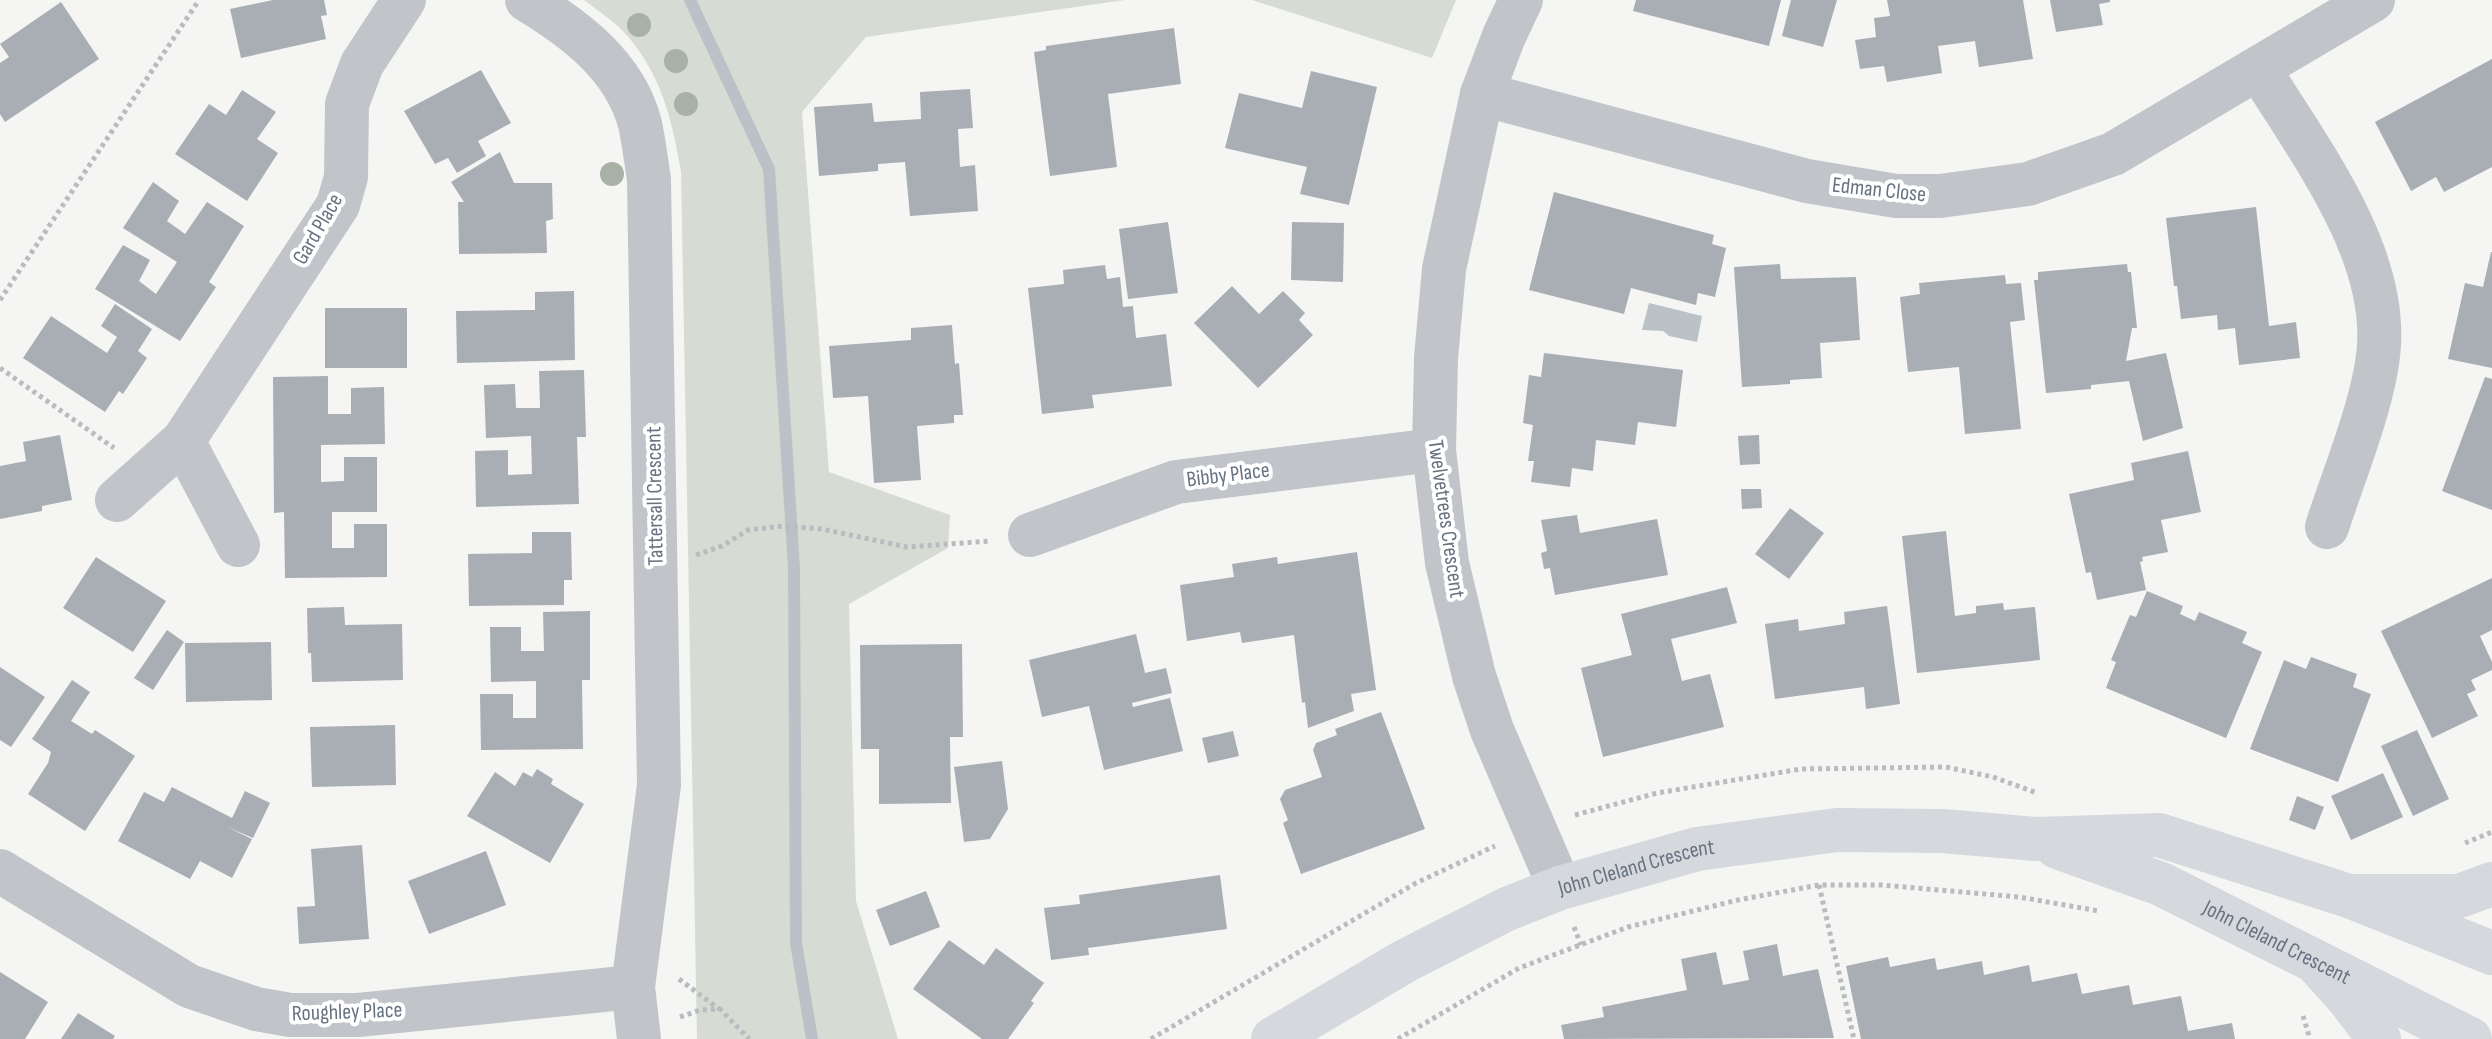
<svg xmlns="http://www.w3.org/2000/svg" width="2492" height="1039" font-family="'Sofia Sans Condensed',sans-serif">
  <rect width="100%" height="100%" fill="#f5f6f3"/>
  <g fill="#d6dcd4">
    <path d="M584 0H1125L866 37 802 112 829 472 950 515 948 548 849 604 856 901 898 1039H697L681 172C672 119 661 72 623 31 612 20 597 10 584 0Z"/>
    <polygon points="1252,0 1456,0 1432,58"/>
  </g>
  <polygon fill="#bac2c7" points="1649,303 1702,316 1697,342 1669,336 1663,331 1642,330"/>
  <g fill="none" stroke-linecap="round" stroke-linejoin="round">
    <polyline stroke="#bac2c7" stroke-width="12" points="690,0 769,169 794,568 796,943 812,1039"/>
  </g>
  <g fill="#a8aeb4">
    <polygon points="273,0 324,0 327,15 321,16 326,39 241,58 230,9"/>
    <polygon points="1636,0 1781,0 1769,46 1633,11"/>
    <polygon points="1791,0 1837,0 1823,47 1782,36"/>
    <polygon points="1887,0 2023,0 2033,59 1979,67 1975,41 1938,46 1942,73 1887,82 1884,66 1860,69 1855,40 1876,37 1874,18 1890,16"/>
    <polygon points="2050,0 2110,0 2110,2 2099,4 2103,25 2056,32"/>
    <polygon points="61,2 99,59 5,122 0,114 0,63 9,57 0,44"/>
    <polygon points="1174,28 1181,84 1108,94 1117,167 1050,176 1034,52 1046,50 1046,46"/>
    <polygon points="2492,59 2492,167 2444,192 2436,177 2411,191 2375,122"/>
    <polygon points="481,70 511,123 478,141 486,156 457,173 448,158 435,164 404,111"/>
    <polygon points="1311,71 1377,87 1349,205 1300,194 1307,167 1225,148 1239,93 1302,108"/>
    <polygon points="970,89 973,128 958,129 960,167 975,165 978,211 910,216 905,162 878,164 878,171 819,176 814,107 872,103 874,122 921,119 920,92"/>
    <polygon points="242,90 276,112 257,139 278,153 247,201 175,154 209,104 226,115"/>
    <polygon points="500,152 514,183 552,183 553,219 546,221 547,253 459,254 458,202 464,202 451,182"/>
    <polygon points="153,182 179,201 167,221 185,234 207,202 244,226 209,282 216,287 180,341 95,289 123,245 150,260 139,281 156,294 177,262 123,228"/>
    <polygon points="1554,192 1714,235 1712,244 1726,248 1715,297 1698,293 1696,305 1631,288 1624,314 1529,290"/>
    <polygon points="2256,207 2269,326 2296,322 2300,358 2239,365 2235,328 2218,330 2217,315 2181,319 2177,286 2174,286 2166,218"/>
    <polygon points="1168,222 1178,293 1128,299 1119,229"/>
    <polygon points="1292,222 1344,223 1343,282 1291,280"/>
    <polygon points="2491,252 2492,252 2492,368 2448,359 2465,283 2483,287"/>
    <polygon points="1780,264 1781,279 1856,277 1860,340 1820,343 1822,378 1790,380 1790,384 1742,387 1734,267"/>
    <polygon points="2127,264 2128,272 2131,272 2137,328 2132,328 2126,361 2166,353 2183,428 2143,441 2129,381 2091,385 2091,389 2046,393 2034,280 2038,280 2038,272"/>
    <polygon points="1105,265 1107,279 1120,277 1123,307 1133,306 1136,338 1166,334 1172,386 1092,395 1094,408 1042,414 1028,288 1064,284 1063,270"/>
    <polygon points="2005,275 2006,284 2021,283 2025,320 2010,322 2021,429 1965,434 1959,367 1908,372 1900,297 1920,294 1919,283"/>
    <polygon points="1232,286 1259,314 1283,291 1305,313 1299,320 1313,335 1258,388 1194,323"/>
    <polygon points="574,291 575,360 457,363 456,311 535,310 535,292"/>
    <polygon points="115,304 152,329 138,351 147,358 123,394 119,391 105,412 23,358 51,316 107,353 117,337 101,326"/>
    <rect x="325" y="308" width="82" height="60"/>
    <polygon points="952,325 955,364 959,363 963,415 954,415 954,423 917,426 921,480 874,483 868,396 833,398 829,346 911,340 911,328"/>
    <polygon points="1544,353 1683,370 1676,427 1638,422 1635,445 1596,440 1593,471 1572,468 1570,487 1531,482 1534,461 1528,461 1533,425 1523,423 1529,375 1541,377"/>
    <polygon points="584,370 586,437 577,437 579,504 476,507 475,451 508,450 508,475 532,474 531,436 486,438 484,385 515,384 516,408 540,408 539,371"/>
    <polygon points="328,376 328,414 351,414 351,388 384,387 385,444 321,445 321,482 344,481 344,457 377,457 377,512 332,512 332,548 354,548 354,524 387,524 387,577 285,578 284,512 274,513 273,377"/>
    <polygon points="2485,377 2492,379 2492,510 2442,491"/>
    <polygon points="60,435 72,500 42,506 42,511 0,519 0,466 26,461 23,442"/>
    <polygon points="1759,435 1760,464 1740,465 1738,436"/>
    <polygon points="2188,451 2201,512 2161,520 2168,552 2142,557 2143,561 2140,562 2146,590 2097,600 2091,572 2086,573 2069,494 2134,480 2131,463"/>
    <polygon points="1741,489 1761,489 1762,508 1742,509"/>
    <polygon points="1790,508 1824,533 1789,579 1755,554"/>
    <polygon points="1577,515 1580,533 1657,519 1668,575 1555,595 1550,568 1544,569 1541,553 1547,551 1541,520"/>
    <polygon points="1946,531 1955,616 1976,613 1976,606 2003,603 2004,610 2035,607 2040,660 1917,673 1902,536"/>
    <polygon points="532,532 571,532 572,580 564,580 564,605 469,606 468,554 532,553"/>
    <polygon points="1357,552 1376,690 1351,694 1354,711 1308,728 1305,702 1302,703 1294,635 1242,643 1240,632 1187,641 1180,585 1234,577 1232,564 1277,557 1278,564"/>
    <polygon points="96,557 166,601 133,652 63,608"/>
    <polygon points="2492,578 2492,630 2480,636 2492,662 2492,670 2471,680 2476,690 2467,694 2478,716 2432,738 2381,631"/>
    <polygon points="1727,587 1737,623 1671,639 1682,681 1710,674 1724,727 1603,757 1581,668 1632,655 1621,614"/>
    <polygon points="2147,591 2183,606 2180,614 2195,621 2199,612 2247,632 2242,643 2262,652 2226,738 2106,688 2116,662 2111,660 2130,615 2136,617"/>
    <polygon points="1887,606 1900,704 1866,709 1864,687 1775,699 1765,624 1798,619 1799,631 1845,624 1844,612"/>
    <polygon points="344,607 345,625 402,624 403,680 312,682 311,653 308,653 307,608"/>
    <polygon points="590,611 590,680 582,680 583,749 481,750 480,694 513,694 513,718 536,718 536,681 491,682 490,627 521,627 521,651 544,651 543,612"/>
    <polygon points="167,630 184,642 153,690 134,678"/>
    <polygon points="1136,634 1145,673 1166,668 1172,693 1132,703 1133,707 1170,698 1183,751 1104,770 1089,706 1042,717 1029,660"/>
    <polygon points="271,642 272,700 186,702 185,643"/>
    <polygon points="962,644 963,737 950,737 951,803 879,804 879,749 861,749 860,645"/>
    <polygon points="2311,657 2357,674 2353,687 2371,694 2338,782 2250,749 2284,660 2306,669"/>
    <polygon points="0,667 45,697 11,747 0,740"/>
    <polygon points="72,680 90,692 71,721 92,734 95,730 135,756 85,831 28,794 48,763 51,752 32,739"/>
    <polygon points="1381,712 1425,829 1301,874 1283,823 1288,820 1280,799 1285,790 1322,777 1313,750 1316,743 1337,735 1335,729"/>
    <polygon points="395,725 396,785 312,787 310,727"/>
    <polygon points="2417,730 2449,799 2413,816 2381,746"/>
    <polygon points="1233,731 1239,756 1208,763 1202,738"/>
    <polygon points="1002,761 1008,809 990,839 964,842 954,767"/>
    <polygon points="537,769 553,779 551,784 584,804 550,863 467,816 495,772 515,786 523,772 532,777"/>
    <polygon points="2383,773 2403,817 2351,840 2331,796"/>
    <polygon points="172,787 232,818 245,791 270,803 253,838 227,827 252,839 232,878 200,861 190,879 118,841 144,792 164,802"/>
    <polygon points="2297,796 2324,807 2315,830 2289,820"/>
    <polygon points="362,845 369,939 299,944 297,907 315,906 311,849"/>
    <polygon points="486,851 506,905 429,934 408,881"/>
    <polygon points="1220,875 1227,929 1088,948 1089,955 1051,960 1044,908 1080,904 1079,895"/>
    <polygon points="926,891 940,927 890,946 876,910"/>
    <polygon points="949,940 984,965 996,948 1044,983 1031,1001 1034,1003 1008,1039 982,1039 913,989"/>
    <polygon points="1777,944 1783,976 1818,969 1834,1038 1564,1039 1561,1025 1604,1017 1602,1007 1687,990 1681,959 1716,952 1723,985 1749,980 1743,951"/>
    <polygon points="1888,957 1890,967 1935,958 1937,970 1982,961 1984,975 2029,965 2032,982 2077,973 2082,994 2129,985 2133,1005 2181,996 2188,1031 2232,1023 2235,1039 1861,1039 1846,966"/>
    <polygon points="0,972 48,1002 25,1039 0,1039"/>
    <polygon points="78,1013 115,1036 113,1039 61,1039"/>
  </g>
  <g fill="none" stroke-linecap="round" stroke-linejoin="round">
    <g stroke="#b9bbbe" stroke-width="5" stroke-dasharray="4 4" stroke-linecap="butt">
      <polyline points="0,300 199,0"/>
      <polyline points="0,368 114,448"/>
      <polyline points="696,555 722,546 748,530 783,526 822,529 907,547 990,541"/>
      <polyline points="1575,815 1657,793 1801,769 1946,767 1993,777 2037,793"/>
      <polyline points="2465,843 2492,832"/>
      <polyline points="1819,885 1854,1039"/>
      <polyline points="1574,927 1581,945"/>
      <polyline points="679,979 719,1009"/>
      <polyline points="2303,1016 2310,1039"/>
      <polyline points="680,1017 700,1010 720,1009 749,1039"/>
      <polyline points="1151,1039 1416,883 1495,846"/>
      <polyline points="1398,1039 1519,968 1628,927 1738,900 1819,885 1882,885 2019,897 2099,911"/>
    </g>
    <g stroke="#c1c4c8" stroke-width="44">
      <path d="M527 0C575 29 625 66 640 124 644 142 646 161 649 179L659 785 633 987 639 1039"/>
      <polyline points="1521,0 1504,36 1482,94 1444,269 1436,358 1434,450 1447,563 1474,676 1492,730 1560,888"/>
      <path d="M2259 69C2308 149 2385 248 2379 345 2376 398 2344 474 2327 527"/>
      <polyline points="1482,94 1807,181 1896,196 1940,196 2028,184 2113,154 2373,0"/>
      <polyline points="183,441 238,545"/>
      <polyline points="117,500 183,441 338,205 346,177 347,104 362,64 404,0"/>
      <polyline points="1030,535 1176,482 1434,450"/>
      <polyline points="0,871 189,986 256,1009 290,1015 358,1015 633,987"/>
    </g>
    <g stroke="#d5d8dc" stroke-width="44">
      <path id="s1" d="M2057 847 2161 884 2470 1039"/>
      <path id="s2" d="M1273 1039 1405 961 1507 909 1560 888 1697 849 1837 830 1942 831 2036 839 2159 835 2349 896 2492 953"/>
    </g>
    <g stroke="#d5d8dc" stroke-width="44">
      <polyline points="2349,896 2459,896 2492,884"/>
      <polyline points="2315,961 2349,999 2379,1039"/>
    </g>
  </g>
  <g fill="#a7b1a5">
    <circle cx="639" cy="25" r="12"/>
    <circle cx="676" cy="61" r="12"/>
    <circle cx="686" cy="104" r="12"/>
    <circle cx="612" cy="174" r="12"/>
  </g>
  <g text-anchor="middle" dominant-baseline="central" stroke-width="8" stroke-linejoin="round" paint-order="stroke">
    <g font-size="22" fill="#677381" stroke="#fff">
      <text transform="translate(1879 190) rotate(6)">Edman Close</text>
      <text transform="translate(318 229) rotate(-60)">Gard Place</text>
      <text transform="translate(1228 475) rotate(-7)">Bibby Place</text>
      <text transform="translate(655 496) rotate(-91)">Tattersall Crescent</text>
      <text transform="translate(1446 519) rotate(82)">Twelvetrees Crescent</text>
      <text stroke="none"><textPath href="#s2" startOffset="404">John Cleland Crescent</textPath></text>
      <text stroke="none"><textPath href="#s1" startOffset="240">John Cleland Crescent</textPath></text>
      <text transform="translate(347 1012) rotate(-2)">Roughley Place</text>
    </g>
  </g>
</svg>
